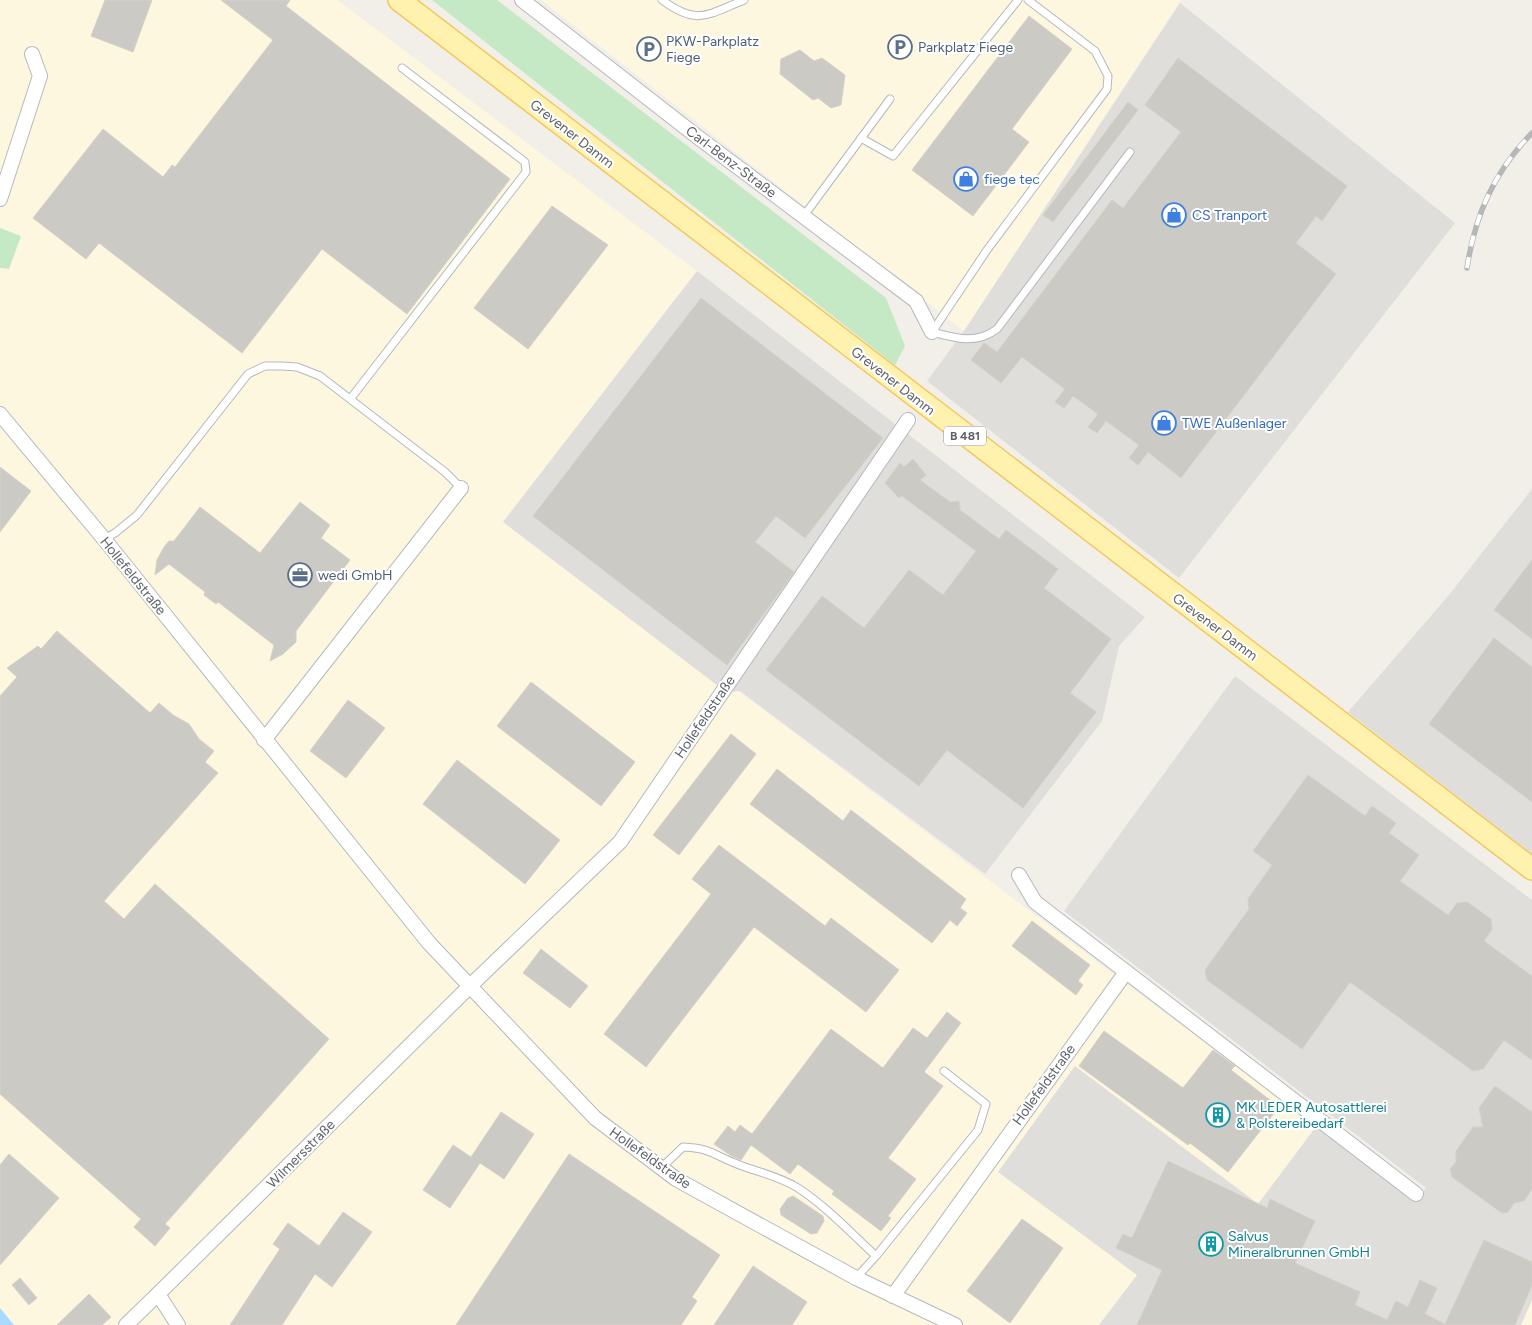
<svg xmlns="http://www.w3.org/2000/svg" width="1532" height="1325" font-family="Figtree,sans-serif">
  <rect width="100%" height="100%" fill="#f1efe8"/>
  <g fill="#fef7e0">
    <polygon points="0,0 337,0 697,271 503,522 726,692 739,691 1165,1013 1318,1124 1259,1204 1075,1067 998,1172 1138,1275 1099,1325 0,1325"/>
    <polygon points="541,0 1181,0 964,331"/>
    <polygon points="1532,1300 1532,1325 1521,1325"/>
  </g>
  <g fill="#e0deda">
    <polygon points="1180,3 1455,223 1179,578 927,381 964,331"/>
    <polygon points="697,271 1145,617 1119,646 1102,721 985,874 740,691 726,692 503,522"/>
    <polygon points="1532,489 1532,854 1348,712 1449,595"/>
    <polygon points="1235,676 1532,900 1532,1300 1521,1325 1099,1325 1137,1275 998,1172 1075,1066 1258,1204 1318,1124 1418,1198 1426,1188 1064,911"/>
  </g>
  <g fill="#c5e8c5">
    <polygon points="432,0 497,0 886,298 905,346 895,365"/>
    <polygon points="0,228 21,236 9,269 0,268"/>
  </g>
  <polygon fill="#aadaff" points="0,1308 14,1325 0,1325"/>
  <g fill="#cccac5" stroke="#d6d1c6">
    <polygon points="105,0 152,0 133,52 91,36"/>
    <polygon points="221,0 290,0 286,6 510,179 407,314 322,249 242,353 99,243 86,259 33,218 103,129 163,177 172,165 175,167 273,40"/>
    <polygon points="1029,16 1072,49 1012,129 1029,142 973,216 912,170"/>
    <polygon points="800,50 814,61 822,58 845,75 841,105 831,108 818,98 813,100 780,74 781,59"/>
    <polygon points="1178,58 1347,186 1322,221 1316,216 1296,243 1336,274 1181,478 1148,452 1138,465 1129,458 1139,445 1106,421 1097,433 1088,427 1098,414 1073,396 1064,408 1055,402 1065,389 1022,357 1001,383 971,360 984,343 997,352 1112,200 1123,208 1181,132 1145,105"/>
    <polygon points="1128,102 1138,110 1053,222 1043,215"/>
    <polygon points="552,206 608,245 528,349 474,308"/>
    <polygon points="701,298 883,438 805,538 776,516 755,542 794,572 727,665 533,516"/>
    <polygon points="913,459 926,475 920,480 950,502 959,501 960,510 999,539 1006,530 1058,569 1044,588 1111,639 1070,693 1096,712 1023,808 947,750 919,786 766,670 822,596 864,628 909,570 943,595 976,551 902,496 899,498 885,483 900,463 904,467"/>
    <polygon points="0,467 31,491 0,532"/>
    <polygon points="300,502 330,525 321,538 350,560 296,631 296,642 283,654 270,661 274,645 218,602 216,604 204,595 205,592 169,564 155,575 157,560 164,547 169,541 174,541 200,507 260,553"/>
    <polygon points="1532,560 1532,639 1494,610"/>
    <polygon points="57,631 150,713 159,703 173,715 189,724 199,739 214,751 205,762 218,773 104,901 124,919 155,884 329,1039 165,1224 170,1228 155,1246 134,1227 141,1219 0,1094 0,696 17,677 7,668 38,646 41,649"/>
    <polygon points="1494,638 1532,667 1532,802 1429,724"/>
    <polygon points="531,682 635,762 601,806 497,726"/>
    <polygon points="348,700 385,728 346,778 310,751"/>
    <polygon points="731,734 756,754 679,855 653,835"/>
    <polygon points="457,760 560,840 525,884 423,804"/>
    <polygon points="777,769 843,821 851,810 966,899 960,908 967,913 957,926 950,920 932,943 750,804"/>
    <polygon points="1308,775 1365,816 1372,806 1396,823 1389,833 1419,855 1400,881 1448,915 1457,903 1467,902 1491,919 1492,929 1484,941 1532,976 1532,1060 1504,1040 1483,1069 1473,1071 1350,982 1302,1049 1207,980 1205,970 1249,909 1248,899 1272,865 1253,851"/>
    <polygon points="719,845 825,926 831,918 899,970 866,1012 754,927 646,1067 604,1034 711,894 692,879"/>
    <polygon points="1032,921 1090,965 1078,981 1083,985 1076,995 1012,946"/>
    <polygon points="541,949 588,986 570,1008 523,973"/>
    <polygon points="947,1012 961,1023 924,1072 943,1086 888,1158 916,1179 888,1216 891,1218 881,1231 832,1194 834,1191 798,1164 790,1174 751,1145 741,1160 730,1155 714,1144 728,1126 735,1132 740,1125 752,1134 831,1029 883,1068 913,1028 927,1038"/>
    <polygon points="1104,1031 1183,1088 1213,1050 1235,1066 1231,1070 1279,1107 1228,1172 1190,1143 1188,1145 1079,1066"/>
    <polygon points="1495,1086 1532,1112 1532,1189 1524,1201 1514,1203 1508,1212 1502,1213 1452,1177 1450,1169 1456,1162 1456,1151 1473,1127 1483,1127 1479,1108"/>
    <polygon points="501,1112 534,1134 504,1179 480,1163 450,1208 423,1190 453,1145 471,1157"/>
    <polygon points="9,1154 59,1198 0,1265 0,1165"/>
    <polygon points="569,1154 720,1255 692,1297 697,1301 681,1325 456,1325"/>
    <polygon points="1168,1161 1267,1208 1270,1199 1315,1221 1295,1263 1360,1292 1355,1305 1387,1320 1396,1301 1408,1307 1420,1280 1437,1288 1425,1314 1445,1324 1484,1240 1532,1262 1532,1285 1515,1325 1137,1325 1162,1270 1116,1248 1123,1234 1132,1238"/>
    <polygon points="793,1196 823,1216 824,1221 817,1233 811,1234 781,1215 780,1209 788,1198"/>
    <polygon points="343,1212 372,1232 332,1287 315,1274 282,1325 230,1325 280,1249 273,1244 288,1223 319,1246"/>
    <polygon points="1022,1219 1063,1248 1010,1323 967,1291"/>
    <polygon points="753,1266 807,1302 792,1325 714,1325"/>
    <polygon points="20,1278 37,1298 29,1305 12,1285"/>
    <polygon points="89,1294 111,1317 102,1325 57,1325"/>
  </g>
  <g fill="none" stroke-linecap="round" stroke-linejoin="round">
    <g stroke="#b5b8bc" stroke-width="9">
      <g id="lane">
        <path d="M662 0C697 26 707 15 744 0"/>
        <path d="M1028 0 1095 51 1108 76 1107 89 987 250 932 332C955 338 976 345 997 329L1130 152"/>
        <polyline points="861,138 893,156 1018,0"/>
        <polyline points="803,217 890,99"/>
        <polyline points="351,398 526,172 525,162 402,68"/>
        <polyline points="104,539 115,533 137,515 248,374 265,366 282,366 297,367 320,376 445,472 461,488"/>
        <path d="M661 1168 683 1147C710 1148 714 1155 737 1164 757 1172 779 1176 798 1188 827 1207 851 1233 876 1256"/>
        <polyline points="856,1278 876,1256 978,1130 986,1104 944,1071"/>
      </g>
    </g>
    <g stroke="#b5b8bc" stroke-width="16">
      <g id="street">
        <polyline points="522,0 699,138 916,301 932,332"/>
        <polyline points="0,199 40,76 32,54"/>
        <polyline points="0,414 104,539 429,943 595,1118 676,1179 856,1278 955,1325"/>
        <polyline points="264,740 461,488"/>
        <polyline points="1019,875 1035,902 1416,1194"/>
        <polyline points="893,1296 1126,972"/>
        <polyline points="126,1325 158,1294"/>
        <polyline points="178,1325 158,1294 469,987 620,842 908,420"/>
      </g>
    </g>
    <g stroke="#f2c960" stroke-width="24">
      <polyline id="primary" points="399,0 1532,869"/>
    </g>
    <use href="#lane" stroke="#fff" stroke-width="7"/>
    <use href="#street" stroke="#fff" stroke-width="14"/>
    <use href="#primary" stroke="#fff2af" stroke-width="21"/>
    <g stroke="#b6b7b8" stroke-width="5.5">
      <path id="rail" d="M1467 268C1475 215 1494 172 1532 133"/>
    </g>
    <use href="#rail" stroke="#fff" stroke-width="4" stroke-dasharray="11" stroke-linecap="butt"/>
  </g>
  <defs>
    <g id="parking-ring" transform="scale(1.25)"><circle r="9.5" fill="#fff" stroke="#5c6f8a" stroke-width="1.5"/><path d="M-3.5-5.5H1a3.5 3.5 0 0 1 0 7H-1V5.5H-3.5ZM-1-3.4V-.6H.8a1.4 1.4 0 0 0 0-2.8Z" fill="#5c6f8a"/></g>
    <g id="shop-ring" transform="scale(1.25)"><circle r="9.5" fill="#fff" stroke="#3f7fe0" stroke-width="1.5"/><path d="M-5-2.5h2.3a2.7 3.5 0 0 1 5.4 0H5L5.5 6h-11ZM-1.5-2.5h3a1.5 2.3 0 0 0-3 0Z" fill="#3f7fe0"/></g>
    <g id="office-ring" transform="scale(1.25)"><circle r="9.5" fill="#fff" stroke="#5c6f8a" stroke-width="1.5"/><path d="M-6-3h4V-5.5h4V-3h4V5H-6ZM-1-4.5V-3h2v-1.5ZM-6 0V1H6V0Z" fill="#5c6f8a"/></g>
    <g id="building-ring" transform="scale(1.25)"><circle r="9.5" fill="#fff" stroke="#0f9aa8" stroke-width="1.5"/><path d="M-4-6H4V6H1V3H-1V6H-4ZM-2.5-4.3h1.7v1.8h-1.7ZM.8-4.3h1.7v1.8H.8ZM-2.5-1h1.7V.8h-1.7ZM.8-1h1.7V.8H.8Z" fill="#0f9aa8"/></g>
  </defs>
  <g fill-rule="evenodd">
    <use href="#parking-ring" x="900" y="47"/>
    <use href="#parking-ring" x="649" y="49"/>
    <use href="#shop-ring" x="966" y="179"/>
    <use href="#shop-ring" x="1174" y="215"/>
    <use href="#shop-ring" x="1164" y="423"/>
    <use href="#office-ring" x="300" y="575"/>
    <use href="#building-ring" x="1218" y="1115"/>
    <use href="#building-ring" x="1211" y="1244"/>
  </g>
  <g text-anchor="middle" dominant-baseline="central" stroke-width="4" stroke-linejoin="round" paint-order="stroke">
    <rect fill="#fff" stroke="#8f9295" stroke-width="1" x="944" y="426.5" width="42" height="19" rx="4"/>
    <g font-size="12" font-weight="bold" fill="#5f6368">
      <text x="965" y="436">B 481</text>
    </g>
    <g font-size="14" fill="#4e5e75" stroke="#fff" text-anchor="start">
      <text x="666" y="41">PKW-Parkplatz<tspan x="666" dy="16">Fiege</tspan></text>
      <text x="918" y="47">Parkplatz Fiege</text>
      <text x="318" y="575">wedi GmbH</text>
    </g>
    <g font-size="14" fill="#5f6368" stroke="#fff">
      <text transform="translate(572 134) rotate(38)">Grevener Damm</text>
      <text transform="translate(731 162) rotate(37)">Carl-Benz-Straße</text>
      <text transform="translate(893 381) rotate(38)">Grevener Damm</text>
      <text transform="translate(133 576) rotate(51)">Hollefeldstraße</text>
      <text transform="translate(1215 627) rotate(37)">Grevener Damm</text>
      <text transform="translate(705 717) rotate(-56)">Hollefeldstraße</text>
      <text transform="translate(1044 1085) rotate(-54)">Hollefeldstraße</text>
      <text transform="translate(301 1154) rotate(-45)">Wilmersstraße</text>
      <text transform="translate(650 1158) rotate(35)">Hollefeldstraße</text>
    </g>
    <g font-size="14" fill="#366cbe" stroke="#fff" text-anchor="start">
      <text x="984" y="179">fiege tec</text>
      <text x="1192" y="215">CS Tranport</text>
      <text x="1182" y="423">TWE Außenlager</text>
    </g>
    <g font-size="14" fill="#0d838f" stroke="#fff" text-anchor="start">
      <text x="1236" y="1107">MK LEDER Autosattlerei<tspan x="1236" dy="16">&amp; Polstereibedarf</tspan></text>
      <text x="1228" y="1236">Salvus<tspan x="1228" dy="16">Mineralbrunnen GmbH</tspan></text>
    </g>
  </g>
</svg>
